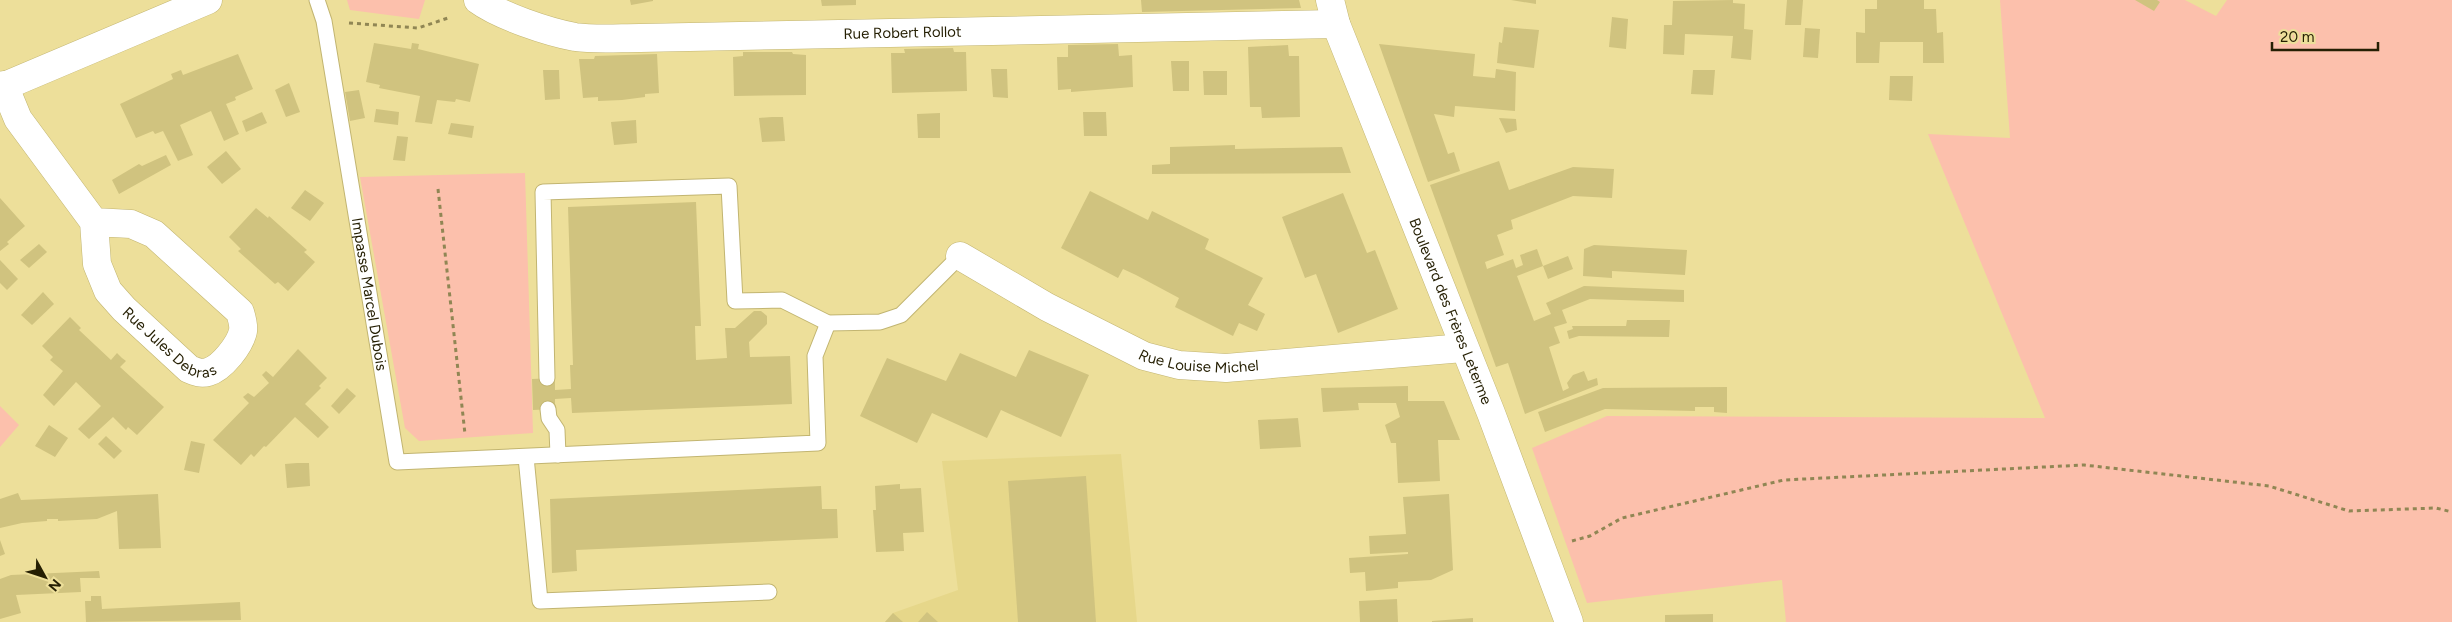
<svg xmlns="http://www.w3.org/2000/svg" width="2452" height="622" font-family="Figtree,sans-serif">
  <rect width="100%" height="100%" fill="#eddf9a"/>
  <polygon fill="#e6d78a" points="1121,454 1137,622 885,622 893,613 958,590 942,461"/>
  <g fill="#fcc0ac">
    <polygon points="347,0 425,0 419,19 350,10"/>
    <polygon points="2000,0 2185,0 2216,16 2227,0 2452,0 2452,622 1786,622 1782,580 1587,603 1532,448 1607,416 2045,418 1928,134 2010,138"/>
    <polygon points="525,173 533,433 419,441 405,428 360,177"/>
    <polygon points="0,406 19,425 0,447"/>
  </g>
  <g fill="#d0c37f">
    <polygon points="630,0 653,0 653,1 631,5"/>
    <polygon points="821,0 856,0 856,5 822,6"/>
    <polygon points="1141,0 1299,0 1301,8 1142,12"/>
    <polygon points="1511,0 1536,0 1536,4"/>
    <polygon points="1733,0 1733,3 1745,4 1744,29 1753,30 1751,60 1731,58 1733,36 1685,34 1684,55 1663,54 1664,25 1672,25 1673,1"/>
    <polygon points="1787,0 1803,0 1801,25 1785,25"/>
    <polygon points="1877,0 1924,0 1924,9 1936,9 1937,33 1943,32 1944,63 1923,63 1923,42 1880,42 1879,63 1856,63 1856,32 1865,33 1865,9 1877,9"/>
    <polygon points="2135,0 2157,0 2160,2 2154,11"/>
    <polygon points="1612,17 1628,19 1626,49 1609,47"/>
    <polygon points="1504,27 1539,30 1534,68 1497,63 1499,42 1502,43"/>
    <polygon points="1805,28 1820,29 1818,58 1803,57"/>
    <polygon points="374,43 411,49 412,43 419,44 418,49 479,64 470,102 456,99 455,102 437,100 432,124 415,122 420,96 379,88 380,85 366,82"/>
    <polygon points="1118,44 1119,56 1132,55 1133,87 1071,92 1071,89 1058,90 1057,57 1068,57 1068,45"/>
    <polygon points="1379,44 1475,54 1473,76 1495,78 1496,69 1516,72 1515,111 1455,106 1454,117 1434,114 1448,154 1454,152 1460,171 1428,182"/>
    <polygon points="1288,45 1289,56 1299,56 1300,117 1262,118 1261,107 1250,107 1248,47"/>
    <polygon points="953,48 954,52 966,52 967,91 892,93 891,53 905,53 904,49"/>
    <polygon points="743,52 792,52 793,54 806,55 806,95 734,96 733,57 743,56"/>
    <polygon points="238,54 253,89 235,97 236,100 226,104 239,134 224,141 211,111 180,125 193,155 178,161 163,131 155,134 153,131 136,138 120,104 173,79 171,74 181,70 183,75"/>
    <polygon points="657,54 659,93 645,94 645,97 622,100 598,101 598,97 583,98 579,59 594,59 595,56"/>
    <polygon points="1171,61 1189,61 1189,91 1173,91"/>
    <polygon points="991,69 1007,69 1008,98 993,97"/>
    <polygon points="543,70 559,70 560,99 545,100"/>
    <polygon points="1693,70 1715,70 1713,95 1691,94"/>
    <polygon points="1203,71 1227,71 1227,95 1204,95"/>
    <polygon points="1890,76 1913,76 1912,101 1889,100"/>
    <polygon points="289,83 300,112 286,117 275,90"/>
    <polygon points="359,90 365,118 350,121 345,92"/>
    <polygon points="376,109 399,112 398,125 374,122"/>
    <polygon points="262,112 267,123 246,132 242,121"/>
    <polygon points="1083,112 1106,112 1107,136 1084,136"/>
    <polygon points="940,113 940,138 918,138 917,114"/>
    <polygon points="772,117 783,117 785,141 762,142 759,118"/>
    <polygon points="1499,118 1516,119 1517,130 1506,133"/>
    <polygon points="636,120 637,143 614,145 611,122"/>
    <polygon points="451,123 474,126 472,138 448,134"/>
    <polygon points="397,136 408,137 405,161 393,160"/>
    <polygon points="1235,145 1235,149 1342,147 1351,173 1152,174 1152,165 1170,164 1170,147"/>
    <polygon points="226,151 241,169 222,184 207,167"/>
    <polygon points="166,155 171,165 119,194 112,180 139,164 142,166"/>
    <polygon points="1499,161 1509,190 1573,167 1614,169 1612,198 1573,196 1511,220 1513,229 1497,235 1504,255 1485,262 1487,269 1513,259 1516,268 1523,265 1520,255 1537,249 1543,266 1568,256 1573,269 1548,279 1543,266 1517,276 1534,321 1551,314 1546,303 1584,286 1684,290 1684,302 1590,299 1562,310 1567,323 1554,327 1560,343 1549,347 1563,391 1569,388 1567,383 1573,375 1584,371 1588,381 1597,378 1598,385 1525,414 1508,363 1496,367 1430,185"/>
    <polygon points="305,190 324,203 310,221 291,208"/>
    <polygon points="1090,191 1148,220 1152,211 1209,239 1205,249 1263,278 1248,305 1265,314 1257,331 1239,323 1233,336 1175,307 1179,298 1136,275 1123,269 1118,278 1061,248"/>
    <polygon points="1343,193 1367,253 1375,250 1398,309 1338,333 1316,274 1305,278 1282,217"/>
    <polygon points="0,198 25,226 7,242 9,244 0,251"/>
    <polygon points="696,202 701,326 695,326 696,360 727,358 725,328 735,328 754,311 761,311 767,316 767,324 749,342 750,357 790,356 792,404 572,413 571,398 555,399 555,409 533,410 532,379 555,378 555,390 571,389 570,365 573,365 568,207"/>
    <polygon points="256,208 268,218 269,216 307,250 304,252 315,262 288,291 278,282 275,284 238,251 241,249 229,237"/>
    <polygon points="39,244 47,252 29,268 20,260"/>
    <polygon points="1594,245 1687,250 1685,275 1612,271 1612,278 1583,276 1584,249"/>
    <polygon points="0,260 18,279 7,290 0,283"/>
    <polygon points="43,292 54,304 32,325 21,315"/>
    <polygon points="70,317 81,328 79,330 111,360 117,353 122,358 126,361 120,367 164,407 137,435 128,427 126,430 113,417 89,439 78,429 101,406 76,382 54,406 43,395 63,371 50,360 53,357 42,346"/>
    <polygon points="1627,320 1670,320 1669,337 1579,336 1569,339 1567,331 1573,329 1572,326 1626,326"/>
    <polygon points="298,349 327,378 319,386 321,388 305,404 329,427 318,438 295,417 266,447 264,446 254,457 251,454 241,465 213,440 249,403 243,397 248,393 254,397 269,383 262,375 266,371 273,377"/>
    <polygon points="1029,350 1089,375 1061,437 1001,410 987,438 932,413 917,443 860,416 887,358 946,381 960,353 1016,377"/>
    <polygon points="1408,386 1408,401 1444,401 1460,440 1438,440 1440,481 1398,483 1396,443 1391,443 1385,425 1400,417 1396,403 1358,403 1359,410 1323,412 1321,388"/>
    <polygon points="1727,387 1727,413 1714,412 1714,407 1695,407 1695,411 1605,409 1545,432 1538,412 1603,388"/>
    <polygon points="347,388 356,396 339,414 331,406"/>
    <polygon points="1298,418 1301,447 1260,449 1258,420"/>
    <polygon points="49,425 68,438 55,457 35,446"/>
    <polygon points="106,436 122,451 114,459 98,444"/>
    <polygon points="191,441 205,444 199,473 184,470"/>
    <polygon points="297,463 309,463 310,486 287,488 285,464"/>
    <polygon points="1086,476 1096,622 1018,622 1008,481"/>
    <polygon points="900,484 900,489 921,488 924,532 903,533 904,551 876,552 873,510 876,510 875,486"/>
    <polygon points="821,486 822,509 837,509 838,538 576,550 577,571 552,573 550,499"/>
    <polygon points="18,493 21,500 158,494 161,548 119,549 117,511 97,519 58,521 58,519 47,519 47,521 22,523 0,528 0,499"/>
    <polygon points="1449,494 1453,570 1431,580 1398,582 1398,588 1366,591 1365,572 1350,573 1349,558 1408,554 1408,552 1370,554 1369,536 1406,534 1403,497"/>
    <polygon points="0,540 5,554 0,556"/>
    <polygon points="99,571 100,578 80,578 81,592 16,595 21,613 0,619 0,579 11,575"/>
    <polygon points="91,596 101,596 102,609 240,602 241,620 86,622 85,601 91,601"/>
    <polygon points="1397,599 1398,622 1360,622 1359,601"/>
    <polygon points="927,612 938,622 918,622"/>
    <polygon points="893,613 903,622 885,622"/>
    <polygon points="1713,614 1713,622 1665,622 1665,615"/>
    <polygon points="1473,618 1473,622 1432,622 1432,621"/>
  </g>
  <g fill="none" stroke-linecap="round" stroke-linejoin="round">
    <g stroke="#c2b571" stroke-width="17">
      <g id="service">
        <path id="s1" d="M317 0 324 21 397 462 818 443 815 356 828 323"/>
        <polyline points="547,378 543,192 729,186 735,301 782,300 828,323 880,322 901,315 960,256"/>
        <polyline points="548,409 549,418 557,430 558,455"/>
        <polyline points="526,457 540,601 769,592"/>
      </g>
    </g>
    <g stroke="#c2b571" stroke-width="29">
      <g id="minor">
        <path id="s2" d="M478 0C500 16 548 32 575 37 596 40 619 38 640 38L1336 24"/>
        <path id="s3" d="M4 85 18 119 94 222 97 264 108 291 124 309 189 369C196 372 201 374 208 372 222 368 240 345 243 331 244 325 242 319 240 312L154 234 131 224 94 222"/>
        <polyline points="0,88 208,0"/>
        <path id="s4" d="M960 256 1047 307 1144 356 1179 365 1226 368 1463 348"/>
      </g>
    </g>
    <g stroke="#c2b571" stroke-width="29">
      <g id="tertiary">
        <path id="s5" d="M1330 0 1336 24 1491 413 1569 622"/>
      </g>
    </g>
    <g stroke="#908654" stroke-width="3" stroke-dasharray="4 4" stroke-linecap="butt">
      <polyline points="349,23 418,28 451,17"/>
      <polyline points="438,189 465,434"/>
      <polyline points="1572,541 1590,536 1622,518 1784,480 2084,465 2269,486 2349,511 2436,508 2452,512"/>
    </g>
    <use href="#service" stroke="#fff" stroke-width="15"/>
    <use href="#minor" stroke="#fff" stroke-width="28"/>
    <use href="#tertiary" stroke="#fff" stroke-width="28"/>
  </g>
  <g text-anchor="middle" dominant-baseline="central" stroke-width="4.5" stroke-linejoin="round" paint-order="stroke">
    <g font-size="15" fill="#251f03" stroke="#eddf9a">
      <text stroke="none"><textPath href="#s2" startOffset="432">Rue Robert Rollot</textPath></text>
      <text stroke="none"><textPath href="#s1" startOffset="299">Impasse Marcel Dubois</textPath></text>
      <text stroke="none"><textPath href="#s5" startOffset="334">Boulevard des Frères Leterme</textPath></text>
      <text stroke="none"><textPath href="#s3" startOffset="319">Rue Jules Debras</textPath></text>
      <text stroke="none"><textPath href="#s4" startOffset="265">Rue Louise Michel</textPath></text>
    </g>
  </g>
  <g transform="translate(45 577) rotate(130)" stroke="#eddf9a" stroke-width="4" paint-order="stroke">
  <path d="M0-4L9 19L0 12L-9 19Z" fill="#251f03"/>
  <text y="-8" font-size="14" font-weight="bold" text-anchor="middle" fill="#251f03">N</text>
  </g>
  <path d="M2272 42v8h106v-8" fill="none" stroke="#251f03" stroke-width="2.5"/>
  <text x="2280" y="42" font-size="15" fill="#251f03" stroke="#eddf9a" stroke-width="4" paint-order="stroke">20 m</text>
</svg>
